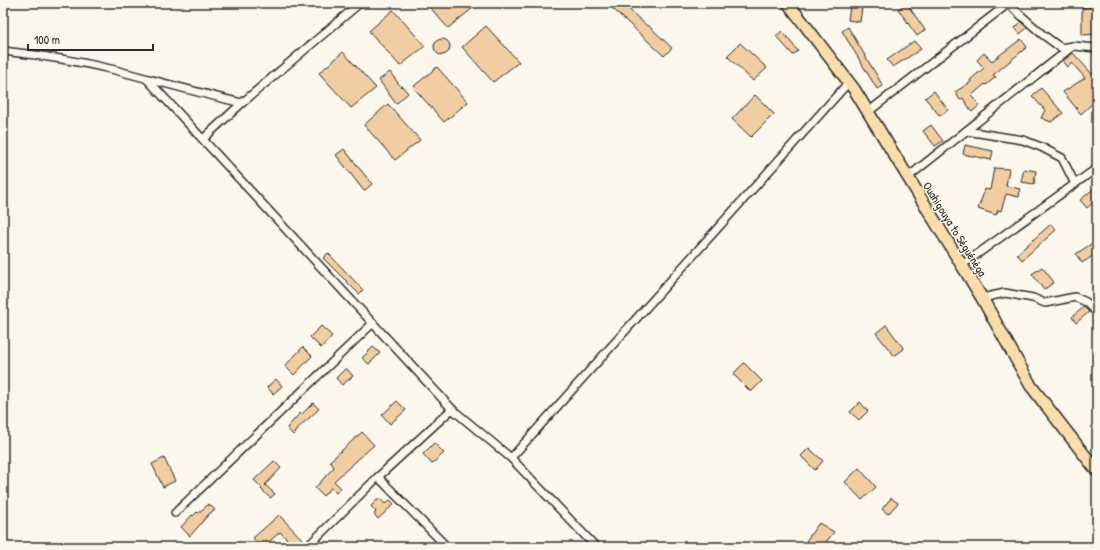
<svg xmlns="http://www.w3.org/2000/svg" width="1100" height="550" font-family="'Patrick Hand',sans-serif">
  <rect width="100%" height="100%" fill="#fbf7ec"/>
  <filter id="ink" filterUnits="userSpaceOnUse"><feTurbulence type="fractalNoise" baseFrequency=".025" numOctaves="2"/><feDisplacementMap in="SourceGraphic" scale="8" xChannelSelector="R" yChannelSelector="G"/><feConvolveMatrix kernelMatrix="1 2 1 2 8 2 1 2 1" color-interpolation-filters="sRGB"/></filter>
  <g filter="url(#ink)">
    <g fill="#f1cda2" stroke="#2b2b2b">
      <polygon points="426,3 469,3 473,8 448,28"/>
      <polygon points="615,3 622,3 647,26 648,25 672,48 664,56 611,7"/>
      <polygon points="907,4 925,30 917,36 898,9"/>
      <polygon points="850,6 862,8 860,22 848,20"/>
      <polygon points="1097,7 1097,21 1096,21 1096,34 1082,35 1082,8"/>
      <polygon points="393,10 425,46 400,66 369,31"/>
      <polygon points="1021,22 1027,28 1020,34 1015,28"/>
      <polygon points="486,26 519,62 493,82 462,47"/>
      <polygon points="848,27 883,86 877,89 842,31"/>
      <polygon points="782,31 798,51 793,55 776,36"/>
      <polygon points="1021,39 1027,47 993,75 996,77 986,85 985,84 971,96 980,105 972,112 963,98 960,100 955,92 971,82 970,80 984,68 977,60 984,53 992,61"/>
      <circle cx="442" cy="47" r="8"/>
      <polygon points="914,41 921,49 893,67 887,60"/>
      <polygon points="740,43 767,68 753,81 727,56"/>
      <polygon points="343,52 376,88 351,108 319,73"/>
      <polygon points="1073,53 1092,74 1093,73 1097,78 1097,84 1093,88 1097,92 1097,99 1081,114 1063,92 1085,78 1072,63 1068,67 1063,61"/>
      <polygon points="437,67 468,102 444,122 413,87"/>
      <polygon points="390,72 401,87 402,86 408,93 396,104 379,80"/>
      <polygon points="1041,88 1063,113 1051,122 1041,118 1045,110 1032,96"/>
      <polygon points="934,91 948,110 940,116 925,98"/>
      <polygon points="755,95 774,114 751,137 732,119"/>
      <polygon points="388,104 420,140 395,160 364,125"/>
      <polygon points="931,125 943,141 935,146 923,131"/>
      <polygon points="965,145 993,151 991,160 963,154"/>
      <polygon points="344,149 372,184 364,191 336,155"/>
      <polygon points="994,168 1009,169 1006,186 1020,189 1019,197 1006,194 1001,211 998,210 996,215 978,209 985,189 990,190"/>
      <polygon points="1024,169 1036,171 1034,184 1021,182"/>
      <polygon points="1097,186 1097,199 1087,208 1080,200"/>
      <polygon points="1051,224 1056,230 1022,260 1017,254"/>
      <polygon points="1097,240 1097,253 1082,263 1076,254"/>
      <polygon points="328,253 363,290 359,294 323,258"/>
      <polygon points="1042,267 1054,282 1044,290 1032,274"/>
      <polygon points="1084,307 1089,312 1076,323 1072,317"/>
      <polygon points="886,325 904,349 894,356 876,333"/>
      <polygon points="321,326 332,336 321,348 310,337"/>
      <polygon points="303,347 312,356 294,375 285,366"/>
      <polygon points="373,347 380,353 369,364 362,358"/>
      <polygon points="744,363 762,381 751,392 733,374"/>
      <polygon points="346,368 353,376 342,385 336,378"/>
      <polygon points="276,379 282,386 273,394 267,387"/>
      <polygon points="397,401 406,410 390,424 382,415"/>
      <polygon points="860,402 868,411 859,420 850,412"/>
      <polygon points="313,403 319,409 297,429 298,430 293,435 287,428 300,413 301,415"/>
      <polygon points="362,432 374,445 334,481 341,488 336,493 331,488 323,496 315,488 334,467 330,461"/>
      <polygon points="434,443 444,453 432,464 423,454"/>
      <polygon points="809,448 823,461 815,470 801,456"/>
      <polygon points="164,458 175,481 163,487 152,464"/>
      <polygon points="274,461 281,468 265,485 275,494 270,498 261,489 262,488 254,480"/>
      <polygon points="859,468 876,487 862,500 845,482"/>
      <polygon points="379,498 385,504 390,500 394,504 378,519 374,514 376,512 371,506"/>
      <polygon points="891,498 898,503 888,514 882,509"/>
      <polygon points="209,504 215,510 209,514 190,536 181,527 192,515 193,516 197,512 198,513"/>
      <polygon points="279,515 302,539 294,546 280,532 263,547 261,547 253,538"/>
      <polygon points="819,523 834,532 822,547 815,547 806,541"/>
    </g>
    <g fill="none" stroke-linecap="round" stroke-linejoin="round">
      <g stroke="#2b2b2b" stroke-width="10">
        <g id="minor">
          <polyline points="1007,3 1042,34 1061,48 1073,46 1097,48"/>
          <path d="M3 51C40 55 78 61 115 70 157 81 199 93 242 103"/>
          <polyline points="147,79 452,409 511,458 596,547"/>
          <polyline points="868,112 1009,3"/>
          <polyline points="966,131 1023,140 1041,147 1062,158 1075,184"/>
          <polyline points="203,139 242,103 360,3"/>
          <polyline points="908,177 1073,46"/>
          <polyline points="962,265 1097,168"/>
          <polyline points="982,298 1005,293 1033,298 1045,303 1075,297 1086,302 1097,313"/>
          <polyline points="511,458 849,82"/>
          <polyline points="378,477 447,547"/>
          <polyline points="175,513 373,323"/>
          <polyline points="307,547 378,477 452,409"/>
        </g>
      </g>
      <g stroke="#2b2b2b" stroke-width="14">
        <polyline id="primary" points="788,3 854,89 982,298 1031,386 1097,471"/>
      </g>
      <use href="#minor" stroke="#fbf7ec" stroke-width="7"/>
      <use href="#primary" stroke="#faddab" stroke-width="11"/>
    </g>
  </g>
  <g text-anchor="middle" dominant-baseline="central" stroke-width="3" stroke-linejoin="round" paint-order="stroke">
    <g font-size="12" fill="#2b2b2b" stroke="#fbf7ec">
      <text transform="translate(955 229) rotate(58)">Ouahigouya to Séguénéga</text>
    </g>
  </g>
  <rect width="1100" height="550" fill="none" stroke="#fbf7ec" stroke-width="16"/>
  <rect x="8" y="8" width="1084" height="534" fill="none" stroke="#2b2b2b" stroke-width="1.5" filter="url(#ink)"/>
  <path d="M28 44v6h125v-6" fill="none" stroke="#2b2b2b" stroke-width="2"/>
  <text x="34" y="44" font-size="12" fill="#2b2b2b" stroke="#fbf7ec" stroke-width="3" paint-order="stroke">100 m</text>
</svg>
